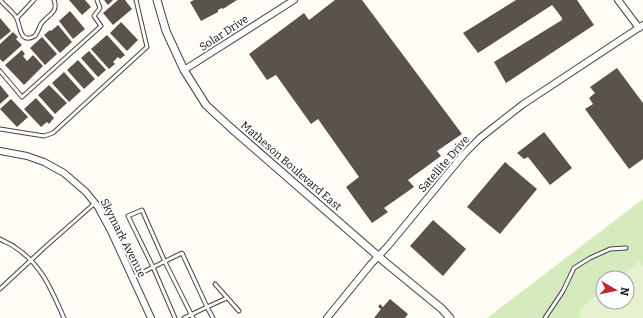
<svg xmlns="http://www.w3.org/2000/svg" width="643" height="318" font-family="Bitter,serif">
  <rect width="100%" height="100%" fill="#fffdf5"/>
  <path fill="#d5ebbd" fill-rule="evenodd" d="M643 199V318H487ZM603 278H627V302H603Z"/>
  <polygon fill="#e6f2cf" points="640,261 643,266 643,318 581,318 579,316 580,309 603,290 603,302 627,302 627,278 618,278"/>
  <g fill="#5a524d">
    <polygon points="69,0 85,0 91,7 82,15"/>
    <polygon points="104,0 113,0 108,5"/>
    <polygon points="118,0 125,0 132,9 113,25 103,13"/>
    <polygon points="194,0 237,0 223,9 222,8 218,10 218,12 201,21 190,2"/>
    <polygon points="335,0 362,0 462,134 437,151 441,156 408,180 414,187 384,208 388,212 372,223 346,187 359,177 318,119 311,124 276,75 267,80 249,54 304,13 309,20"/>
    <polygon points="516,0 577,0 594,25 506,83 494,62 562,20 562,18 553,6 552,5 478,53 463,33"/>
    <polygon points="70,11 85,29 73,39 59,21"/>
    <polygon points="0,18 11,31 0,40"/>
    <polygon points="121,22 138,40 127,51 110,33"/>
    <polygon points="58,25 72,42 60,53 44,35 50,30 51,31"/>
    <polygon points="13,32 18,37 16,39 22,45 3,62 0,59 0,44"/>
    <polygon points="107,35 125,55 120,59 118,57 113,62 115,64 109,69 91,49"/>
    <polygon points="42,37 57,54 45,65 30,48"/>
    <polygon points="22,50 25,54 23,56 27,61 33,55 43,66 24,85 5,65"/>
    <polygon points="89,51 106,70 98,77 81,58"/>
    <polygon points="78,60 95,79 84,89 67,70"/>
    <polygon points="617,68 643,103 643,159 629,169 585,109 593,104 589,98 595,93 590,87"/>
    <polygon points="64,72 81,91 69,102 52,83"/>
    <polygon points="0,85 9,96 0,104"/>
    <polygon points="49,85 67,103 55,114 38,95"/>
    <polygon points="36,98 54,118 49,124 47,122 41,127 24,109"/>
    <polygon points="11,99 28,117 17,127 0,109"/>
    <polygon points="544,132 572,168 550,185 528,157 524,159 517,153"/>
    <polygon points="505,162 537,189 500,234 467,207"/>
    <polygon points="433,220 466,249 443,276 410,246"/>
    <polygon points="390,299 408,314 405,318 374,318 381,309 378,307 380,304 383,307"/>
  </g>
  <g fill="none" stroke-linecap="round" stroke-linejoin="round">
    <g stroke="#444" stroke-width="5">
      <g id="service">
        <path d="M0 0C5 6 12 11 16 17 21 25 19 45 35 36 38 32 39 28 41 24 47 15 59 13 54 0"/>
        <polyline points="17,18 34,0"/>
        <polyline points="0,71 22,97 101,26 94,16 100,8 97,0"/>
        <polyline points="0,129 44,136 53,133 147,47 136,0"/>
        <path d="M0 239C5 242 11 244 16 248 42 265 52 291 64 318"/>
        <polyline points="133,277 182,253 207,307 184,318"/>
        <polyline points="215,284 239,311"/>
        <polyline points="0,289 44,248 95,203"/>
        <polyline points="175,318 153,267 128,216 142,210 165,262 193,318"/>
        <polyline points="213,318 207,307 227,298"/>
        <polyline points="545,318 563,291 574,268 590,258 610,249 626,248"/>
      </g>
    </g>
    <g stroke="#444" stroke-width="8">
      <g id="minor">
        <polyline points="618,0 639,28"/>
        <polyline points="184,70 294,0"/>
        <polyline points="0,151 27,156 44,162 64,173 86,192 98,207 111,231 151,318"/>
        <polyline points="327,318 371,264 388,246 464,154 480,138 522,105 643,25"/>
      </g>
    </g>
    <g stroke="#444" stroke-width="9">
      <polyline id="tertiary" points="157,0 166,31 184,70 206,105 231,128 386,263 442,309 450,318"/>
    </g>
    <use href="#service" stroke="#fff" stroke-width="3"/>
    <use href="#minor" stroke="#fff" stroke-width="6"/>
    <use href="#tertiary" stroke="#fff" stroke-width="7"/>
  </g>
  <g text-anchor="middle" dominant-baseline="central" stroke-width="4" stroke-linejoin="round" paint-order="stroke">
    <g font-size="11" fill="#111" stroke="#fff">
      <text transform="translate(224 33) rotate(-33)">Solar Drive</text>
      <text transform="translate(444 164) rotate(-49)">Satellite Drive</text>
      <text transform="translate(291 166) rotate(41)">Matheson Boulevard East</text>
      <text transform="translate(123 238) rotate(63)">Skymark Avenue</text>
    </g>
  </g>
  <g transform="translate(615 290) rotate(99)"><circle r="19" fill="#ffffff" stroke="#a0a0a0"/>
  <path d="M0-3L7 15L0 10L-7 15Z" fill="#c4262e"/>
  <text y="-6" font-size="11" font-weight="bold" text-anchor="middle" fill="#111111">N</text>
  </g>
</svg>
